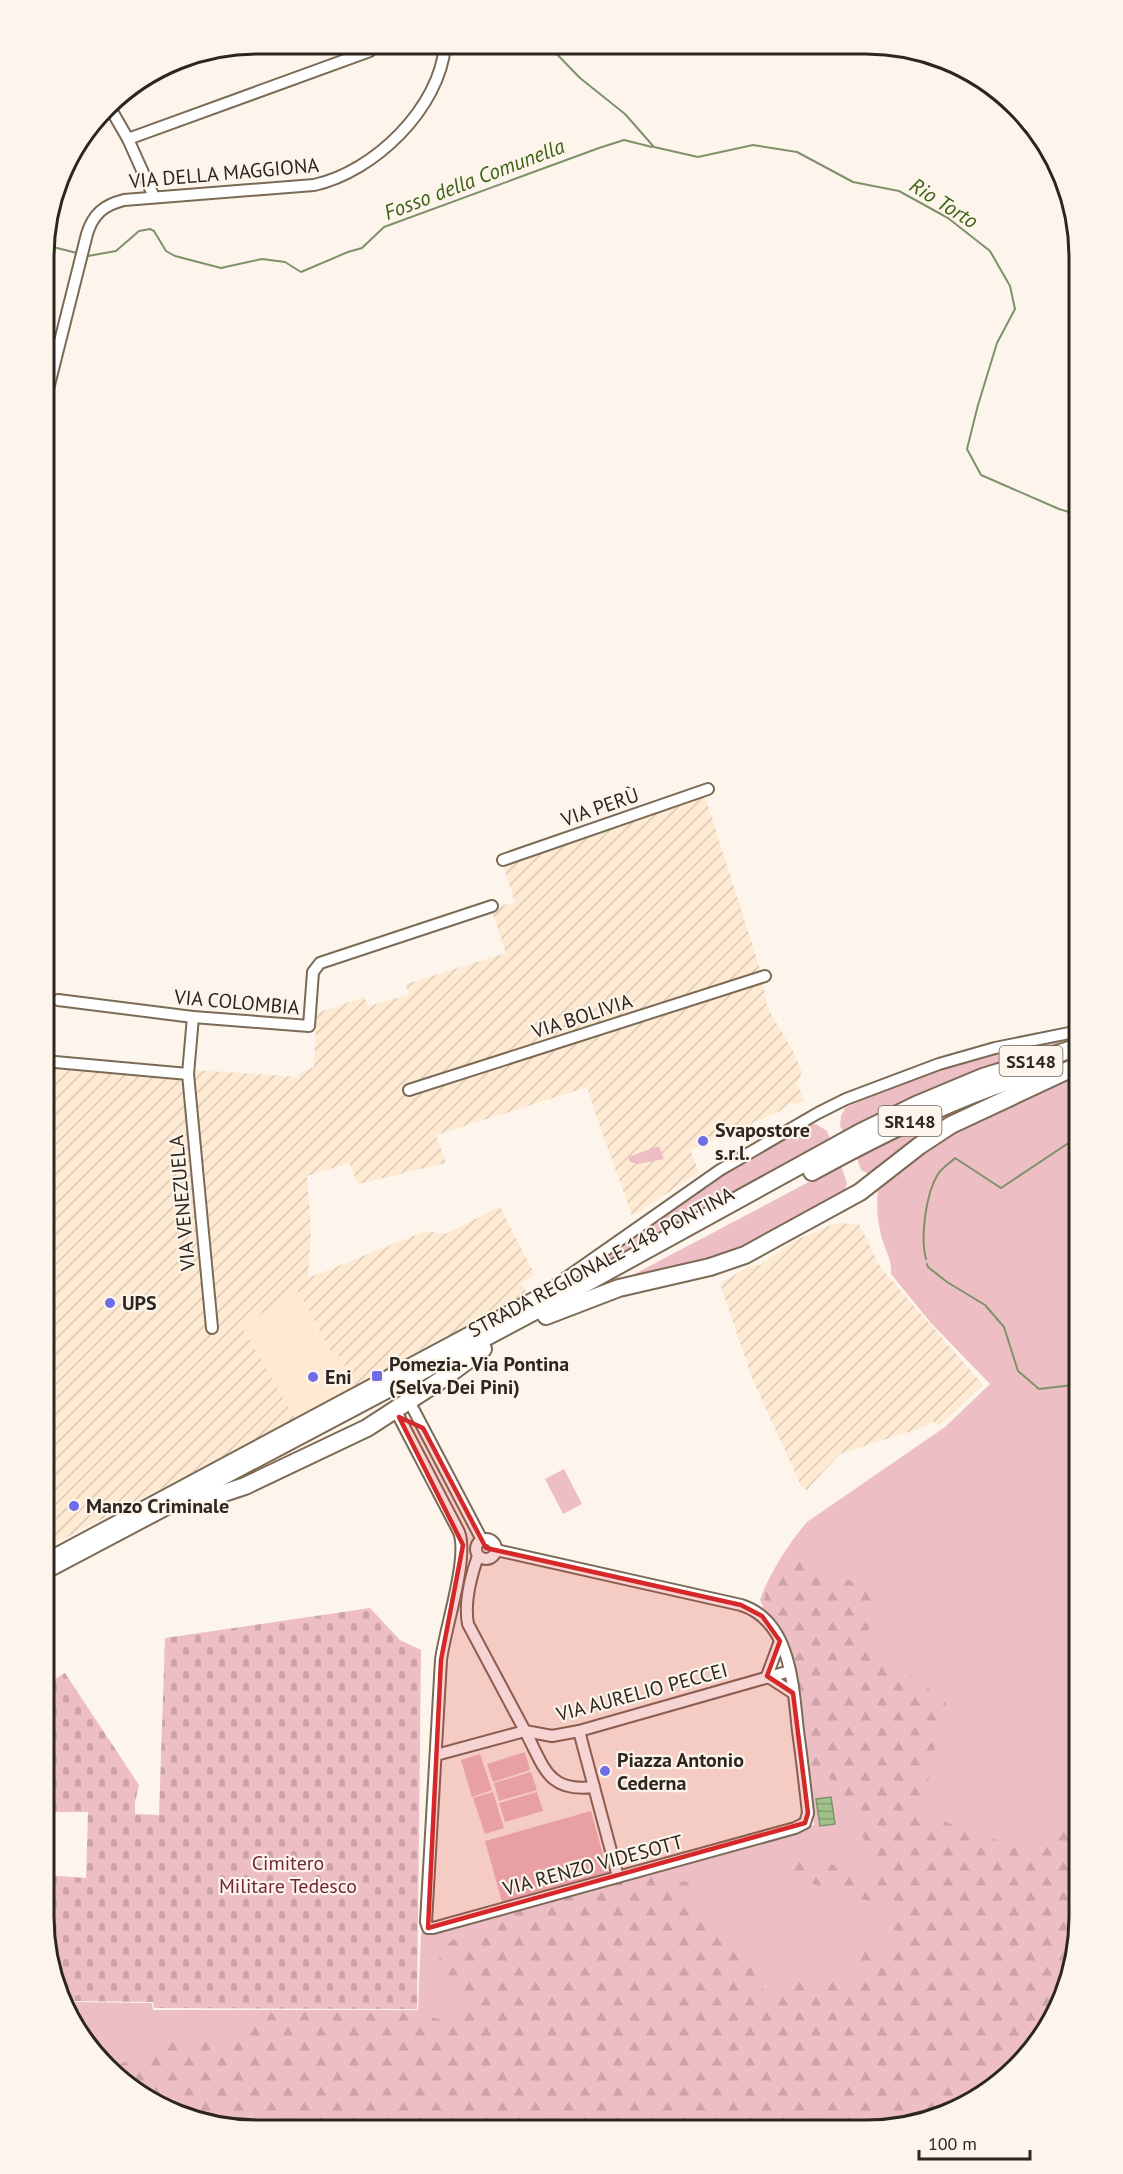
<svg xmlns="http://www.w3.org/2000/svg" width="1123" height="2174" font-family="'PT Sans',sans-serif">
  <defs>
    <pattern id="industrial-furrows" width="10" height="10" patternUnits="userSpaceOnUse" patternTransform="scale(1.5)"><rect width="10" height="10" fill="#feead2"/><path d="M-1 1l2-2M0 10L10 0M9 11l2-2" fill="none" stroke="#dac9b4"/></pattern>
    <pattern id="forest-firs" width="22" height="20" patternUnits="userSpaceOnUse" patternTransform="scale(1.5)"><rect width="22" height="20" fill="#edbfc4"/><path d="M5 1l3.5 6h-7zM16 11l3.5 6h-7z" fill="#cca4a8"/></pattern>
    <pattern id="cemetery-stones" width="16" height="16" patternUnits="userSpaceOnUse" patternTransform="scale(1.5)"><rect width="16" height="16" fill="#edbfc4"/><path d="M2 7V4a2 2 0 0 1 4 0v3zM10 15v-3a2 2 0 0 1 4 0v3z" fill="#cca4a8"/></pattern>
    <pattern id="water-rules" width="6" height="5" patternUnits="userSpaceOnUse" patternTransform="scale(1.5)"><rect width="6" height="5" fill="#a1c18b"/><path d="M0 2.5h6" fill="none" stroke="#849d71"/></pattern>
  </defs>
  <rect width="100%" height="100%" fill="#fdf5eb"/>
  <polygon fill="#feead2" points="297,1289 332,1354 339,1356 356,1386 294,1420 294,1416 242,1327"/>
  <g fill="url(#industrial-furrows)">
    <polygon points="704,793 761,972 767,1007 793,1051 802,1072 797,1083 804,1101 795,1104 790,1103 778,1112 690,1150 699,1172 632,1216 589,1095 588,1087 436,1135 446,1163 358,1184 349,1163 307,1176 311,1230 308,1278 426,1231 445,1234 500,1207 535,1275 521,1283 529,1296 453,1336 448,1335 443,1337 356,1386 339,1356 332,1354 297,1289 242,1327 294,1416 294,1420 44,1549 44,1066 178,1080 182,1082 206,1332 218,1331 209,1238 210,1237 209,1216 207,1216 203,1182 193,1070 300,1077 300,1073 314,1067 316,1026 314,1024 314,1014 364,997 368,1006 409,995 406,984 506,953 491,909 515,902 503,865 544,852 552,845"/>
    <polygon points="836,1223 859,1224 881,1268 983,1385 939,1426 933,1421 927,1426 840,1454 810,1486 808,1491 801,1486 752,1378 720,1284 749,1266 760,1265 794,1241"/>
  </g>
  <g fill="#edbfc4">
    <polygon points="1079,1036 1079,1044 845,1135 840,1126 841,1116 845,1108 855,1103 960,1063 993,1053"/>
    <path d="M1079 1076V1931L1063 1998 1035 2047 985 2094 934 2119 866 2130 229 2129 175 2114 116 2078 66 2002 152 2003 153 2010H418L421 1933 814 1825 795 1678 760 1600C769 1574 789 1543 807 1522L945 1427 990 1384 931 1323 891 1274C892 1262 887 1253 883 1242 878 1225 875 1203 879 1186L959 1126Z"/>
    <polygon points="1027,1081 871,1175 861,1170 856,1156 922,1122"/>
    <polygon points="816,1124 827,1131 832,1144 555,1292 718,1175 808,1125"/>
    <polygon points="659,1146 664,1159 638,1164 630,1162 628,1157"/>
    <polygon points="841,1165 847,1184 843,1194 736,1253 628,1280 627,1278"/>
    <polygon points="564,1469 582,1504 563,1514 545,1479"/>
    <polygon points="525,1752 530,1770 493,1782 487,1764"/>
    <polygon points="480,1754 492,1790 472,1797 461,1760"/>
    <polygon points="531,1772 537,1790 499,1801 494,1783"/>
    <polygon points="493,1792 504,1828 485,1834 473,1798"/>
    <polygon points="537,1792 543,1811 505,1822 499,1803"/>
    <polygon points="591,1811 609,1876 503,1906 485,1841"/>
  </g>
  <path fill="url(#forest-firs)" d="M792 1549 810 1563 839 1577 864 1585C881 1612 865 1622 867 1649L885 1653 946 1703 936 1742 922 1810 954 1826H963L980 1833 985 1839 993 1838C1016 1857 1054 1832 1079 1825V1931L1063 1998 1035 2047 985 2094 934 2119 866 2130 229 2129 175 2114 120 2079 118 2065 175 2041 199 2040 209 2043 210 2049 221 2055 226 2053 232 2043 239 2041 243 2023 252 2011H345L363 2016 373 2012 424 2014 449 2023 459 2004 439 1960C448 1934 465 1933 489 1933L515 1908 653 1871C652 1903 676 1877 691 1882L695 1889 690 1903 697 1908 704 1909C720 1925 752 1950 760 1970 763 1979 763 1990 764 1999L767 2000 770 1995C786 1996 790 1989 799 1977L856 1986 862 1949 890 1952 897 1908 861 1899 793 1878 791 1871 799 1857H804L852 1870 876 1874 867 1845 829 1777 809 1773 794 1665 762 1610 766 1591Z"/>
  <polygon fill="url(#cemetery-stones)" points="370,1608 400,1640 421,1650 417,2009 154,2008 153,2002 65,2001 55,1985 44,1917 44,1875 86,1878 88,1812 44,1812 44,1685 65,1673 139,1785 135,1802 135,1814 159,1815 165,1638"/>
  <polygon fill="url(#water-rules)" stroke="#7e926a" stroke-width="1.5" points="831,1797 835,1824 820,1826 816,1799"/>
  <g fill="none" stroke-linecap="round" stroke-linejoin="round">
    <g stroke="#7e926a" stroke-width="2">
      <polyline points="548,45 580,78 625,114 654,147 698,157 753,145 797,152 853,182 899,191 948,218 990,251 1010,286 1015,309 997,343 978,405 967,449 981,475 1059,509 1079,515"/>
      <polyline points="45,245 77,253"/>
      <polyline points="88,256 116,251 139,231 150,229 154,231 166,251 175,256 221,268 262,259 285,262 301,272 348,252 362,248 384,227 599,148 624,140 652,147"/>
      <path d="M926 1259C920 1237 926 1193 938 1174 942 1168 950 1163 955 1158L1001 1188 1079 1136"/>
      <polyline points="927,1264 928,1267 947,1282 985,1305 1004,1327 1018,1371 1039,1389 1073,1385 1079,1386"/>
    </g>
    <g stroke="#7b6a56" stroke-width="14">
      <g id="minor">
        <polyline points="109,106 128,139 154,197"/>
        <polyline points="128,139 370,51"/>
        <path d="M45 401 87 234C93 214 104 205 124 200L314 185C374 172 440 108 445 45"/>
        <polyline points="503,860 708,789"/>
        <polyline points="58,1000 193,1017 309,1026 313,972 320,963 492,906"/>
        <polyline points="193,1017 188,1074 212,1328"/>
        <polyline points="44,1061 188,1074"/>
        <polyline points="409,1090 765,976"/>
        <polyline points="409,1401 482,1540"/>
        <path d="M399 1417 459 1532C469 1558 445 1628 441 1660L426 1922 428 1928H433L795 1828 805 1823 808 1813C805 1786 802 1759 798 1731 793 1688 792 1621 741 1605L496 1550"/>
        <circle cx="486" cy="1549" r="10"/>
        <path d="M478 1556C471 1576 464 1603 468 1624L525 1731 552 1736 579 1731 790 1671"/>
        <polyline points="44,1560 550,1289 720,1170 818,1113 846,1099 939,1064 995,1048 1079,1031"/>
        <polyline points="780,1641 767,1676 793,1693"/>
        <polyline points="579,1731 618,1877"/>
        <path d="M436 1755 525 1731C544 1766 547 1793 594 1787"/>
      </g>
    </g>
    <g stroke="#7b6a56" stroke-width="20">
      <g id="highway">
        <path d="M812 1172C890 1129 969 1091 1055 1066"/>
        <polyline points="546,1316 619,1288 710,1267 745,1255 860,1192 919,1146 951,1125 1079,1065"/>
        <polyline points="194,1503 245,1486 367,1428 444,1378 483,1349"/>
        <polyline points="44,1571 541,1308 859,1133 916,1105 983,1077 1079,1047"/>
      </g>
    </g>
    <use href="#minor" stroke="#fff" stroke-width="10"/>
    <use href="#highway" stroke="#fff" stroke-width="16"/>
  </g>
  <path fill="#d62828" fill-opacity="0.2" stroke="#d62828" stroke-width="4.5" stroke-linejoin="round" d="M399 1417 423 1428 486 1548 741 1605 762 1616 780 1641 767 1676 793 1693 808 1813 805 1823 428 1928 441 1660 463 1545Z"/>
  <g fill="#6f6ce7" stroke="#fdf5eb" stroke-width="2">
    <circle cx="703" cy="1141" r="6"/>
    <circle cx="110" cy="1303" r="6"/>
    <rect x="371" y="1370" width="12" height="12" rx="3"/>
    <circle cx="313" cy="1377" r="6"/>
    <circle cx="74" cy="1506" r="6"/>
    <circle cx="605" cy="1771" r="6"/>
  </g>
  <g text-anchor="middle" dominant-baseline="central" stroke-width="4.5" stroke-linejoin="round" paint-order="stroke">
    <g fill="#fdf5eb" stroke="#6b645c" stroke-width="1.5">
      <rect x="999.5" y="1046" width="63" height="30" rx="4.5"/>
      <rect x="878.5" y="1106" width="63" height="30" rx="4.5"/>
    </g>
    <g font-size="18" font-weight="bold" fill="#2d261e">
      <text x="1031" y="1061">SS148</text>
      <text x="910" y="1121">SR148</text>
    </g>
    <g font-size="20" fill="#2d261e" stroke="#fdf5eb">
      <text transform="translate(224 173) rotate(-5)">VIA DELLA MAGGIONA</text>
      <text transform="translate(600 807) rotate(-19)">VIA PERÙ</text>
      <text transform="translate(237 1002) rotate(5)">VIA COLOMBIA</text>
      <text transform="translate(582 1016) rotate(-18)">VIA BOLIVIA</text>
      <text transform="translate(182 1203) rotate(-95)">VIA VENEZUELA</text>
      <text transform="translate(601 1262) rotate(-28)">STRADA REGIONALE 148 PONTINA</text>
      <text transform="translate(642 1692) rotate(-15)">VIA AURELIO PECCEI</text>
      <text transform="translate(593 1865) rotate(-15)">VIA RENZO VIDESOTT</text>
    </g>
    <g font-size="20" font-weight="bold" fill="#2d261e" stroke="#fdf5eb" text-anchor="start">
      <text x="715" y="1130">Svapostore<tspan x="715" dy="23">s.r.l.</tspan></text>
      <text x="122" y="1303">UPS</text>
      <text x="389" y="1364">Pomezia- Via Pontina<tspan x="389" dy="23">(Selva Dei Pini)</tspan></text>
      <text x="325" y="1377">Eni</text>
      <text x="86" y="1506">Manzo Criminale</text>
      <text x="617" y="1760">Piazza Antonio<tspan x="617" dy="23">Cederna</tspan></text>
    </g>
    <g font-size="20" fill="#732435" stroke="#fdf5eb">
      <text x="288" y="1863">Cimitero<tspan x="288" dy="23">Militare Tedesco</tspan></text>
    </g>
    <g font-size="21" font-style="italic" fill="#3c6216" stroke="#fdf5eb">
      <text transform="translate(474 179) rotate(-21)">Fosso della Comunella</text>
      <text transform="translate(944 203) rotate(32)">Rio Torto</text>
    </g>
  </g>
  <path d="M0 0H1123V2174H0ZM257 54H866A203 203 0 0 1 1069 257V1917A203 203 0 0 1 866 2120H257A203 203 0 0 1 54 1917V257A203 203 0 0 1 257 54Z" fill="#fdf5eb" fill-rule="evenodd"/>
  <path fill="none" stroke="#2d261e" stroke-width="3" d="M257 54H866A203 203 0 0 1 1069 257V1917A203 203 0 0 1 866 2120H257A203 203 0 0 1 54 1917V257A203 203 0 0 1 257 54Z"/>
  <path d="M919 2150v9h111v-9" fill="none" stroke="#2d261e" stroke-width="3"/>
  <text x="928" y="2150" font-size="18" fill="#2d261e" stroke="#fdf5eb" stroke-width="4.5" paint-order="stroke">100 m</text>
</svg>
